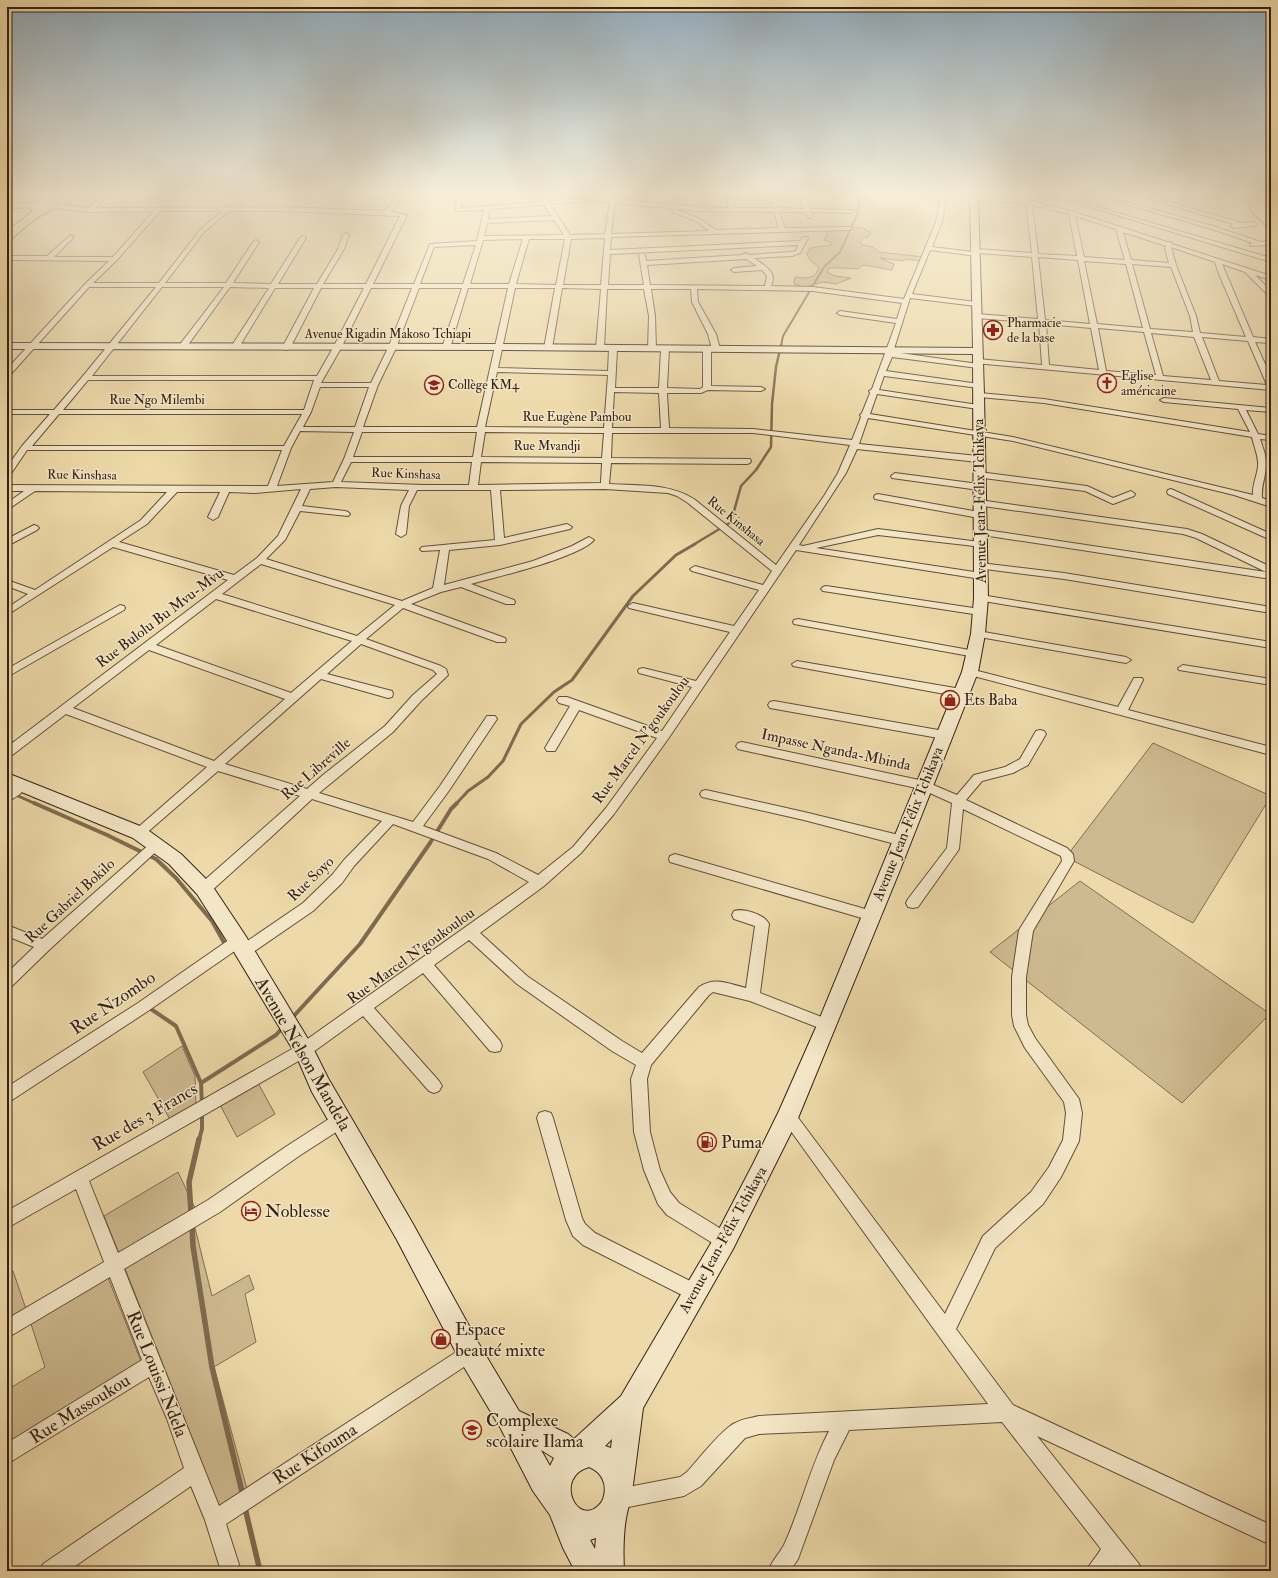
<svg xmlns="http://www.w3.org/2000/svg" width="1278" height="1578" font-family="'IM FELL Double Pica',serif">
  <rect width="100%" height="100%" fill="#edd9a9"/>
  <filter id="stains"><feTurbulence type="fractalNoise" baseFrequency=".005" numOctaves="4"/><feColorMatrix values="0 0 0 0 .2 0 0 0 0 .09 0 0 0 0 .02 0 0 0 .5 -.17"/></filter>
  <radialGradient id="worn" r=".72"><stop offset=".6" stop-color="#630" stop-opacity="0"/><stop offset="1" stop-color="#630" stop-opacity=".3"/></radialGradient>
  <g fill="#ceba90" stroke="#826e52">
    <path d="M849 227 863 228 871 233 867 238H863L860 242 863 245 873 247 879 252 924 257 922 261 906 259 903 261 880 258 894 264 892 270 863 265 858 269 843 268H829L827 272 835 276 851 278 836 284 823 282 805 287 794 284 795 277C806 278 814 280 819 268 814 261 811 265 807 254L810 248 832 245 831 242 824 240 827 235 826 232 819 228Z"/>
    <polygon points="1153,743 1271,796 1193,923 1066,857"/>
    <polygon points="1080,881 1270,1014 1182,1103 990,952"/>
    <polygon points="182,1046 195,1076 196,1107 171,1121 143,1072"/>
    <polygon points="257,1081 275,1114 237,1137 219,1103"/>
    <polygon points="178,1172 196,1210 120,1256 104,1216"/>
    <polygon points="194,1224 212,1296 249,1275 254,1289 245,1294 256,1342 214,1367 248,1493 221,1511 124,1266"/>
    <polygon points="13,1271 27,1312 7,1323 7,1274"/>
    <polygon points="107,1275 142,1364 7,1447 7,1390 45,1367 30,1321"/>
  </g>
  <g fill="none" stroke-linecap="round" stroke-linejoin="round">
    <g stroke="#7f6a4f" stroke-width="2">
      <polyline points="1234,193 1244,197 1254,215 1271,230"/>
      <polyline points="781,346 783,336 824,267 840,252 857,215 859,202 855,193"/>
    </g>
    <polyline stroke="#7f6a4f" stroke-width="2.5" points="693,545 731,522 741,486 756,470 771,447 772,404 776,367 781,345"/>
    <g stroke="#7f6a4f" stroke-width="3">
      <polyline points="7,791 36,804"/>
      <polyline points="456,804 468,791 488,777 503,761 521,724 554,692 572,680 633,596 676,555 695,544"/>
    </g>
    <g stroke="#7f6a4f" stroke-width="4">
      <polyline points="34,803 107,835 156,859 176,878 212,921 226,946"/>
      <polyline points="148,1007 176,1026 201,1083 202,1105"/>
      <polyline points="291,1019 360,944 430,843 451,809 457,803"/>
      <polyline points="201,1083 276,1035 284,1026"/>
      <polyline points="199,1140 202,1129 202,1113"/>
    </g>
    <g stroke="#7f6a4f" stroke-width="5.5">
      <polyline points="191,1213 189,1182 199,1139"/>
      <polyline points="192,1225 193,1246 212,1367 243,1496"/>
      <polyline points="245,1508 260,1571"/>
    </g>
    <g stroke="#644f39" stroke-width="2">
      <g id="street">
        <path d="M105 193H111L95 208 282 207 385 211 393 202 398 193H402L399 202 391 212 407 215 373 284H414L430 244 477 241 484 210 456 211 457 193H462L461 208 543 202 540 193H544L548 201 596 197 700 207 728 208V193H733L734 208H773L769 193H774L778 208 804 209 801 202 806 193H810L807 202 810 209 853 210 854 211 851 213 811 212 813 216 810 218 808 217 805 212H779L785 228 851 227 852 228 849 230 611 237 610 250 800 241 803 237H807L808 238 800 253 792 256 754 258C764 266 778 271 771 286L813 287 904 299 936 222 942 193H947L942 222 932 247 973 252 976 249 1032 253 1026 203 974 200 971 198 974 196 1021 199C1024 194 1031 193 1036 193L1026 200 1074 212 1167 242H1171L1172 244 1271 276V280L1255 275 1271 291V297L1269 296 1245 272 1222 264 1253 337 1271 339V343L1255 342 1271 377V390L975 363V359H978L1042 365 1039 323 977 318 974 316 977 314 1038 319 1032 257 979 253V255L977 256 930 250 912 294 976 302 979 304 976 306 910 298 893 352 978 364 982 366 978 368 892 357 886 371 979 384 983 386 979 388 884 376 879 390 978 405 982 407 978 409 877 394 870 414 1013 437 1253 495C1252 485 1257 477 1258 466 1259 457 1254 447 1252 437L1044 403 979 397 975 395 979 393 1044 399 1250 432 1238 409 1164 402 1160 400 1164 398 1271 408V412L1246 410 1258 434 1271 436V440L1260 439C1263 448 1267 457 1266 467 1265 479 1261 486 1262 498L1271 501V507L1234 495 1013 441 868 418 859 444 978 456 982 459 978 462 857 449 846 473 799 545 803 546 878 529 980 542 983 543 985 545 983 547 878 535 816 548 981 573 984 574 986 576 984 578 981 579 796 550 668 739 614 814 581 853 544 886 480 933 527 976 622 1041 642 1053 699 987C715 976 729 984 746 988L755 926 734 919 732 915 734 911C744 908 764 914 769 924L760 993 832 1021 834 1025 832 1029 827 1031 750 1001 713 992 709 995 651 1065 647 1079 650 1132 660 1170 670 1192 679 1203 731 1235 733 1241 731 1247 725 1249 719 1247 667 1215 658 1204 644 1170 634 1132 631 1079 636 1065 612 1051 517 984 469 940 434 965 500 1041 502 1046 500 1051 495 1052 490 1051 423 973 374 1008 439 1081 442 1086 439 1091 434 1093 429 1091 363 1016 309 1055 89 1181 118 1253 208 1200 287 1146 335 1115 341 1113 347 1115 349 1120 347 1125 299 1156 220 1212 124 1269 219 1506 464 1347 470 1344 476 1347 479 1353 476 1359 226 1524 241 1571H221L205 1520 191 1486 68 1571H40L43 1564 184 1468 167 1419 149 1377 7 1464V1443L142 1360 110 1277 7 1338V1319L104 1262 76 1189 7 1228V1211L299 1045 529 882 488 859 393 824 354 866 342 883 313 911 249 955 244 957 239 955 237 951 239 948 148 1011 12 1100 7 1102V1087L138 1003 233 937 238 936 243 937 245 941 243 944 303 903 332 875 344 860 382 821 312 799 269 839 209 893 204 894 199 893 197 889 199 885 300 796 218 771 143 836 139 838 135 836 133 833 135 830 207 767 66 714 11 756 7 757V747L228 580 113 547 7 615V608L28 594 7 586V580L35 590 141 520 167 492 35 491 7 510V503L24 491H7V485L268 486 282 450H27L10 475 7 476V467L22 446 50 414H7V410H54L83 376 156 287H89L10 375H7V369L85 284 109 261 7 260V256H47L71 235 73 236V238L54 257H113L154 211 90 212 53 208 50 206 53 204 89 208ZM596 201 610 202 605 234 570 235 550 204ZM615 203 700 211 774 212 779 228 716 230 700 219 675 209 672 211 673 212 696 221 709 231 611 234ZM544 205 552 216 488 219 489 209ZM1032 205 1069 214 1077 256 1038 254ZM160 211H222L200 230 159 283H93L117 260ZM229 211H282L400 216 366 284H323L344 249 349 235 346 233 343 235 338 249 317 284H278L306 238 303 236 300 238 271 284 233 283 259 242 256 240 253 242 226 283H165L204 232ZM1075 216 1116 229 1125 260 1084 257ZM554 220 564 235 484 236 487 223ZM1123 232 1166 246 1165 249 1169 263 1131 260ZM605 238 601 285H563L571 239ZM523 239 509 284H470L483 240ZM529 239H565L556 285 516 284ZM476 245 463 284H420L434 247ZM798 245 796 251 791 252 749 255 745 253 742 255 646 261 645 255 642 253 639 255 644 285H608L610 254ZM1171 247 1215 262 1219 274 1246 337 1200 333 1196 316 1176 265ZM1038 257 1078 260 1090 324 1045 320ZM746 259 757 266 734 268 731 270 734 272 762 270 767 276 765 286 650 285 647 265ZM1084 261 1126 264 1143 328 1097 324ZM1132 264 1171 267 1190 316 1193 332 1150 329ZM162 287H224L178 347 182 349H185L230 287 269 288 231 347 235 349 239 347 275 288H314L282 348 286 350 290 348 321 288H364L333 348 317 376H92ZM371 288H412L388 348 371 383H321L341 348ZM419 288H462L442 348 446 350 450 348 468 288H508L477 427H363L378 385 396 348ZM515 288H555L544 348 548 350 552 348 562 288 601 289 596 348 600 350 604 348 607 289H644L649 316 648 349 652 351 656 349 655 316 651 289H691L692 302 708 334 712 349 716 351 720 349 716 334 698 302 697 289 813 291 902 303 897 319 840 311 837 313 840 315 896 323 872 389 869 391 870 393 862 413 860 415 861 417 852 440 753 429 669 428 667 393H701L708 390 761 391 765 389 761 387 711 386V349L707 347 703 349V387L700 389 667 388 669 349 665 347 661 349 659 388H615L617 349 613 347 609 349 608 371 498 368ZM1046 324 1091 328 1099 370 1049 365ZM1098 328 1144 332 1156 375 1106 371ZM1151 333 1194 337 1211 380 1163 376ZM1202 337 1248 341 1267 385 1219 381ZM497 372 608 375 604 428 485 427ZM88 380H314L304 410H63ZM320 387H369L355 427H303L311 412ZM614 392 659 393 661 428H612ZM59 414H302L284 446H32ZM300 431 354 432 344 459 333 482 277 486 291 448ZM362 432H477L473 457H353ZM485 432 604 433 602 458 481 457ZM612 433H753L850 445 838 473 824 496 776 565 694 499C668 483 640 486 609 484L611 463 747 464 750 463 751 461 750 459 611 458ZM351 462H472L469 485H423L341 482ZM481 462 602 463 601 483 478 485ZM336 487 409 490 401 506 396 534 401 537 406 534 409 506 417 490H491L495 540 422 547 420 549 422 551 440 550 433 588 402 601 266 559 285 540 300 511 348 516 350 514 348 512 345 511 302 506 310 489ZM301 489 278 536 257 558 234 575 119 542 147 524 177 492H220L208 517 213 520 218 517 229 492 255 493ZM605 489 668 493 677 496 688 503 772 571 763 585 695 566 690 569 692 571 759 590 734 626 633 603 628 606 629 608 730 632 696 681 643 668 639 669 638 671 639 673 692 687 662 731 567 697H559L557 700 559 703 570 706 545 748 547 751H555L579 710 657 738 606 808 573 847 538 875 496 853 423 826 448 792 497 719 495 716H487L440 786 413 822 319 793 393 732 421 701 448 675 446 669 441 666 366 639 403 608 497 642H505L506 640 505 638 411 604 441 592 461 587 506 604H514L515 602 514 600 471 584C496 577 578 558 594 540L589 537 572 546 533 561 444 585 449 550 500 545 570 529 572 527 567 524 504 538 500 490ZM261 564 395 605 357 636 222 594ZM216 599 352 641 291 693 156 645ZM361 644 433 670 437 674 413 695 385 726 323 775 307 789 225 764 321 679 388 698 392 697 393 694 392 691 327 674ZM149 650 285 699 214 761 73 708Z"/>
        <polygon points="163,193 369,193 366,195 164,196 161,194"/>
        <polygon points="1088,193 1095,193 1216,227 1261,242 1271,241 1271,245 1250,246 1250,244 1253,243 1212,229"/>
        <polygon points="1131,193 1138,193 1242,223 1254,222 1257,224 1254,226 1233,228 1230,226 1233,224"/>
        <polygon points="1170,193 1177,193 1183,195 1180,197"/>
        <polygon points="1193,193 1200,193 1210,197 1207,199"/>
        <polygon points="1067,198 1271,258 1271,262 1067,200"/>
        <polygon points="1267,202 1271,202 1271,206 1265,205 1264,204"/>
        <polygon points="979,472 1087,486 1113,498 1131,491 1135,494 1134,496 1113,504 1085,491 976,477 975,475 976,473"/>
        <polygon points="895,473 979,484 983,487 979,490 892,478 891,476"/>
        <polygon points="1171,489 1271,534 1271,540 1168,494 1167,492 1168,490"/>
        <polygon points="878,494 979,512 984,515 979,518 875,499 874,497 875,495"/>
        <polygon points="979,500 1187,529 1202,534 1271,567 1271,579 976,534 974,532 976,530 979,529 1266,572 1196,538 1183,534 976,505 975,503"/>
        <polygon points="34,525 37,526 39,528 37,530 7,546 7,539"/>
        <polygon points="980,563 1064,573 1271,607 1271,613 1064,579 977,568 975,566 977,564"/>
        <polygon points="826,586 980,609 985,612 980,615 823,591 821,589 823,587"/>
        <polygon points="981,595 1271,642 1271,648 977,600 976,598 977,596"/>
        <polygon points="120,605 124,606 125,608 124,610 7,677 7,669"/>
        <polygon points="798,619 975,651 980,654 975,657 794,624 793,622 794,620"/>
        <polygon points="978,631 1126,657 1131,660 1126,663 974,636 973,634"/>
        <polygon points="797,661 961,689 965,690 966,693 965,696 961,697 793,666 792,664"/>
        <polygon points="1183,665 1271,679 1271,685 1179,670 1178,668"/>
        <polygon points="970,669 1118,707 1134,678 1142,678 1143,680 1128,710 1271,747 1271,755 966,674 965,672"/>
        <polygon points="774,701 944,731 948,732 950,735 948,738 944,739 770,708 768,705 770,702"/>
        <path d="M1040 730 1044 731 1046 734 1028 765 1013 773 982 781 966 800 1067 848 1073 854 1074 861 1033 931 1026 977V1015L1028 1025 1035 1038 1079 1099 1082 1113 1079 1141 1061 1177 1043 1204 995 1248 956 1329 1013 1405 1271 1525V1545L1037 1436 1139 1564 1142 1571H1119L1115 1565 1112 1571H1087C1090 1562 1097 1557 1101 1549L1002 1422 849 1430 834 1460 798 1559 790 1571H768C772 1561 779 1554 784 1545 801 1508 810 1467 829 1431L759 1434 745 1438 701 1486 684 1496 618 1509 611 1506 608 1499 611 1492 618 1489 680 1477 687 1472C698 1460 722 1429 735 1423 742 1419 751 1418 759 1416L988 1404 780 1116 783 1111 788 1109 793 1111 945 1314 983 1236 1031 1192 1049 1167 1063 1140 1066 1113 1064 1102 1025 1048 1014 1026 1012 1015V977L1019 930 1062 861 1061 856 963 809 959 849 957 852 918 907 913 908 908 907 906 903 908 899 947 848 952 803 921 789 742 750 738 749 736 746 738 743 742 742 924 781 957 795 974 775 1005 767 1020 759 1036 731Z"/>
        <path d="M22 781 26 782 28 785C24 792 14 799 7 801V791L18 782Z"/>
        <polygon points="706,790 804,812 903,836 907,838 909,841 907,844 903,846 804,820 702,797 700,794 702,791"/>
        <polygon points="156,840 160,842 162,845 160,848 49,950 12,986 7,988 7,973 34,947 7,936 7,925 42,939 152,842"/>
        <polygon points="675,854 872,911 877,912 879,916 877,920 872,921 670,862 669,859 670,856"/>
        <polygon points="545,1111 551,1113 553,1118 582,1218 585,1224 595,1233 702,1287 705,1293 702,1299 696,1302 690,1299 583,1245 573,1236 566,1220 537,1118 539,1113"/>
      </g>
    </g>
    <g stroke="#372114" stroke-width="2">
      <g id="secondary">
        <path d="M972 193H980L978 196 984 395 988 598 985 634 978 672 900 870 796 1123 733 1249 643 1408 631 1500C623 1519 623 1549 624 1571H575L563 1548 550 1515 533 1491 501 1429 461 1362 397 1240 312 1092 296 1055 231 947 197 894 169 864 133 838 7 786V773L145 828 181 854 211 884 245 935 311 1044 328 1078 413 1224 479 1344 519 1411 568 1434 574 1439 621 1396 717 1233 753 1164 779 1111 817 1025 962 672 971 634 974 598 973 354 500 350 7 349V343L500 344 973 348 970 196ZM612 1439 611 1448 605 1446ZM541 1450 554 1458 550 1466ZM589 1467C602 1472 608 1485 603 1499 602 1502 600 1504 598 1506 576 1526 554 1477 589 1467ZM596 1538 595 1549 590 1540Z"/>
        <polygon points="37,202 40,202 40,206 7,209 7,205"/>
      </g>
    </g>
    <g stroke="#372114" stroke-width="2">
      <polygon id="highway" points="48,193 58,193 51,200 55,201 58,205 57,207 36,218 11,239 7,240 7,231 33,211 28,208 30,203 38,201"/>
    </g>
    <use href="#street" fill="#f3e6c7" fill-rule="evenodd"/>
    <use href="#secondary" fill="#f3e6c7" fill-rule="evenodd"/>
    <use href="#highway" fill="#edd9a9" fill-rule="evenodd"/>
  </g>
  <linearGradient id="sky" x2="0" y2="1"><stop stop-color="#91aaba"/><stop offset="0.47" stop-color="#f7eed8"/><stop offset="1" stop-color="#f7eed8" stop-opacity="0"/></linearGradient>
  <rect width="1278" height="413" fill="url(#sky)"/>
  <defs>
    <g id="pharmacy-ring" transform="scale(1)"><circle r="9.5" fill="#f3e6c7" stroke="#8f2418" stroke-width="1.5"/><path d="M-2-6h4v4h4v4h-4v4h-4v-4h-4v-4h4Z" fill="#8f2418"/></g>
    <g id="church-ring" transform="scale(1)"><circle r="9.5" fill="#f3e6c7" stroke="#8f2418" stroke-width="1.5"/><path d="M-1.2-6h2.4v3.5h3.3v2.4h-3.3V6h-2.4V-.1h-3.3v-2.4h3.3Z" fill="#8f2418"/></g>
    <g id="school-ring" transform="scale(1)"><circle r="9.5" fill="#f3e6c7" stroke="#8f2418" stroke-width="1.5"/><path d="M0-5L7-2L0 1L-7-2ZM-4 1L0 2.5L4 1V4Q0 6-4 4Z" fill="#8f2418"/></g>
    <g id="shop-ring" transform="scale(1)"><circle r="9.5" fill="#f3e6c7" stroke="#8f2418" stroke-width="1.5"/><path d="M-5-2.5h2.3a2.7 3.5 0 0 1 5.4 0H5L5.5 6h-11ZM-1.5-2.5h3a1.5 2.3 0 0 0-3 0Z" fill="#8f2418"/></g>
    <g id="fuel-ring" transform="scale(1)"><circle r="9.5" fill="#f3e6c7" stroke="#8f2418" stroke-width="1.5"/><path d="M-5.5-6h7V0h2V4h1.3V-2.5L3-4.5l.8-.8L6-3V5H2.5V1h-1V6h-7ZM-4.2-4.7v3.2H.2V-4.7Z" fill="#8f2418"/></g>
    <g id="hotel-ring" transform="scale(1)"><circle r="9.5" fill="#f3e6c7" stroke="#8f2418" stroke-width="1.5"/><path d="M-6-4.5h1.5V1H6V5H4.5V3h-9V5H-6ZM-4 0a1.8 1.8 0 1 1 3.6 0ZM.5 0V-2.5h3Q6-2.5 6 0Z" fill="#8f2418"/></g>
  </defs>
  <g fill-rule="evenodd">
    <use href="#pharmacy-ring" x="993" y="330"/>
    <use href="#church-ring" x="1107" y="383"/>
    <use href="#school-ring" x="434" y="385"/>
    <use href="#shop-ring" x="950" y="700"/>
    <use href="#fuel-ring" x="707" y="1142"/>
    <use href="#hotel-ring" x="251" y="1211"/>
    <use href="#shop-ring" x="441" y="1339"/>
    <use href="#school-ring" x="472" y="1430"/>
  </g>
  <g text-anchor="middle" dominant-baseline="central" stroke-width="3" stroke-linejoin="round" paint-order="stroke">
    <g font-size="13" fill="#372114" stroke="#f3e6c7" text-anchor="start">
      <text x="1007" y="323">Pharmacie<tspan x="1007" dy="15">de la base</tspan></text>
      <text x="1121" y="376">Eglise<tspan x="1121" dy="15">américaine</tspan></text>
      <text x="448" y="385">Collège KM4</text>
    </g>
    <g font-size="13" fill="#372114" stroke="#f3e6c7">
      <text x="388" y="334">Avenue Rigadin Makoso Tchiapi</text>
      <text x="157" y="400">Rue Ngo Milembi</text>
      <text x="577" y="417">Rue Eugène Pambou</text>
      <text x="547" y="446">Rue Mvandji</text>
      <text transform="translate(406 474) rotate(2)">Rue Kinshasa</text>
      <text transform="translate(82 475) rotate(1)">Rue Kinshasa</text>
      <text transform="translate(736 521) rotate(39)">Rue Kinshasa</text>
    </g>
    <g font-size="15" fill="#372114" stroke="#f3e6c7">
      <text transform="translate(980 501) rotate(-91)">Avenue Jean-Félix Tchikaya</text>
      <text transform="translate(160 618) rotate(-37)">Rue Bulolu Bu Mvu-Mvu</text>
      <text transform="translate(641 740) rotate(-54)">Rue Marcel N'goukoulou</text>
      <text transform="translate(836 750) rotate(12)">Impasse Nganda-Mbinda</text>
      <text transform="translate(316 769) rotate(-41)">Rue Libreville</text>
      <text transform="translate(908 824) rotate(-68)">Avenue Jean-Félix Tchikaya</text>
      <text transform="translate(311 879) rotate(-44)">Rue Soyo</text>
      <text transform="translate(70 901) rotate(-43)">Rue Gabriel Bokilo</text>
      <text transform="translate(411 956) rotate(-36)">Rue Marcel N'goukoulou</text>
      <text transform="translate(723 1240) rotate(-61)">Avenue Jean-Félix Tchikaya</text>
    </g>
    <g font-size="15" fill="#372114" stroke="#f3e6c7" text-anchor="start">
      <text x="964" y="700">Ets Baba</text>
    </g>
    <g font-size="18" fill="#372114" stroke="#f3e6c7">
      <text transform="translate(113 1003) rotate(-34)">Rue Nzombo</text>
      <text transform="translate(303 1054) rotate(60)">Avenue Nelson Mandela</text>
      <text transform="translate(145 1117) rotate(-30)">Rue des 3 Francs</text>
      <text transform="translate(157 1374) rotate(68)">Rue Louissi Ndela</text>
      <text transform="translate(80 1409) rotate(-32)">Rue Massoukou</text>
      <text transform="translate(315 1454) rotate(-33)">Rue Kifouma</text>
    </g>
    <g font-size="18" fill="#372114" stroke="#f3e6c7" text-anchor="start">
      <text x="721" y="1142">Puma</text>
      <text x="265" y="1211">Noblesse</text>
      <text x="455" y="1329">Espace<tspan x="455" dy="21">beauté mixte</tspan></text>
      <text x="486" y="1420">Complexe<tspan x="486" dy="21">scolaire Ilama</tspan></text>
    </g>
  </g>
  <rect width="1278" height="1578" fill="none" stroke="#edd9a9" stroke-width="24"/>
  <rect x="8" y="8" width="1262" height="1562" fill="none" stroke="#372114" stroke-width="2"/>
  <rect x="12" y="12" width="1254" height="1554" fill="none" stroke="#372114"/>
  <rect width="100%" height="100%" filter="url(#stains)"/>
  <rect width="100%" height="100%" fill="url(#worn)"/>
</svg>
